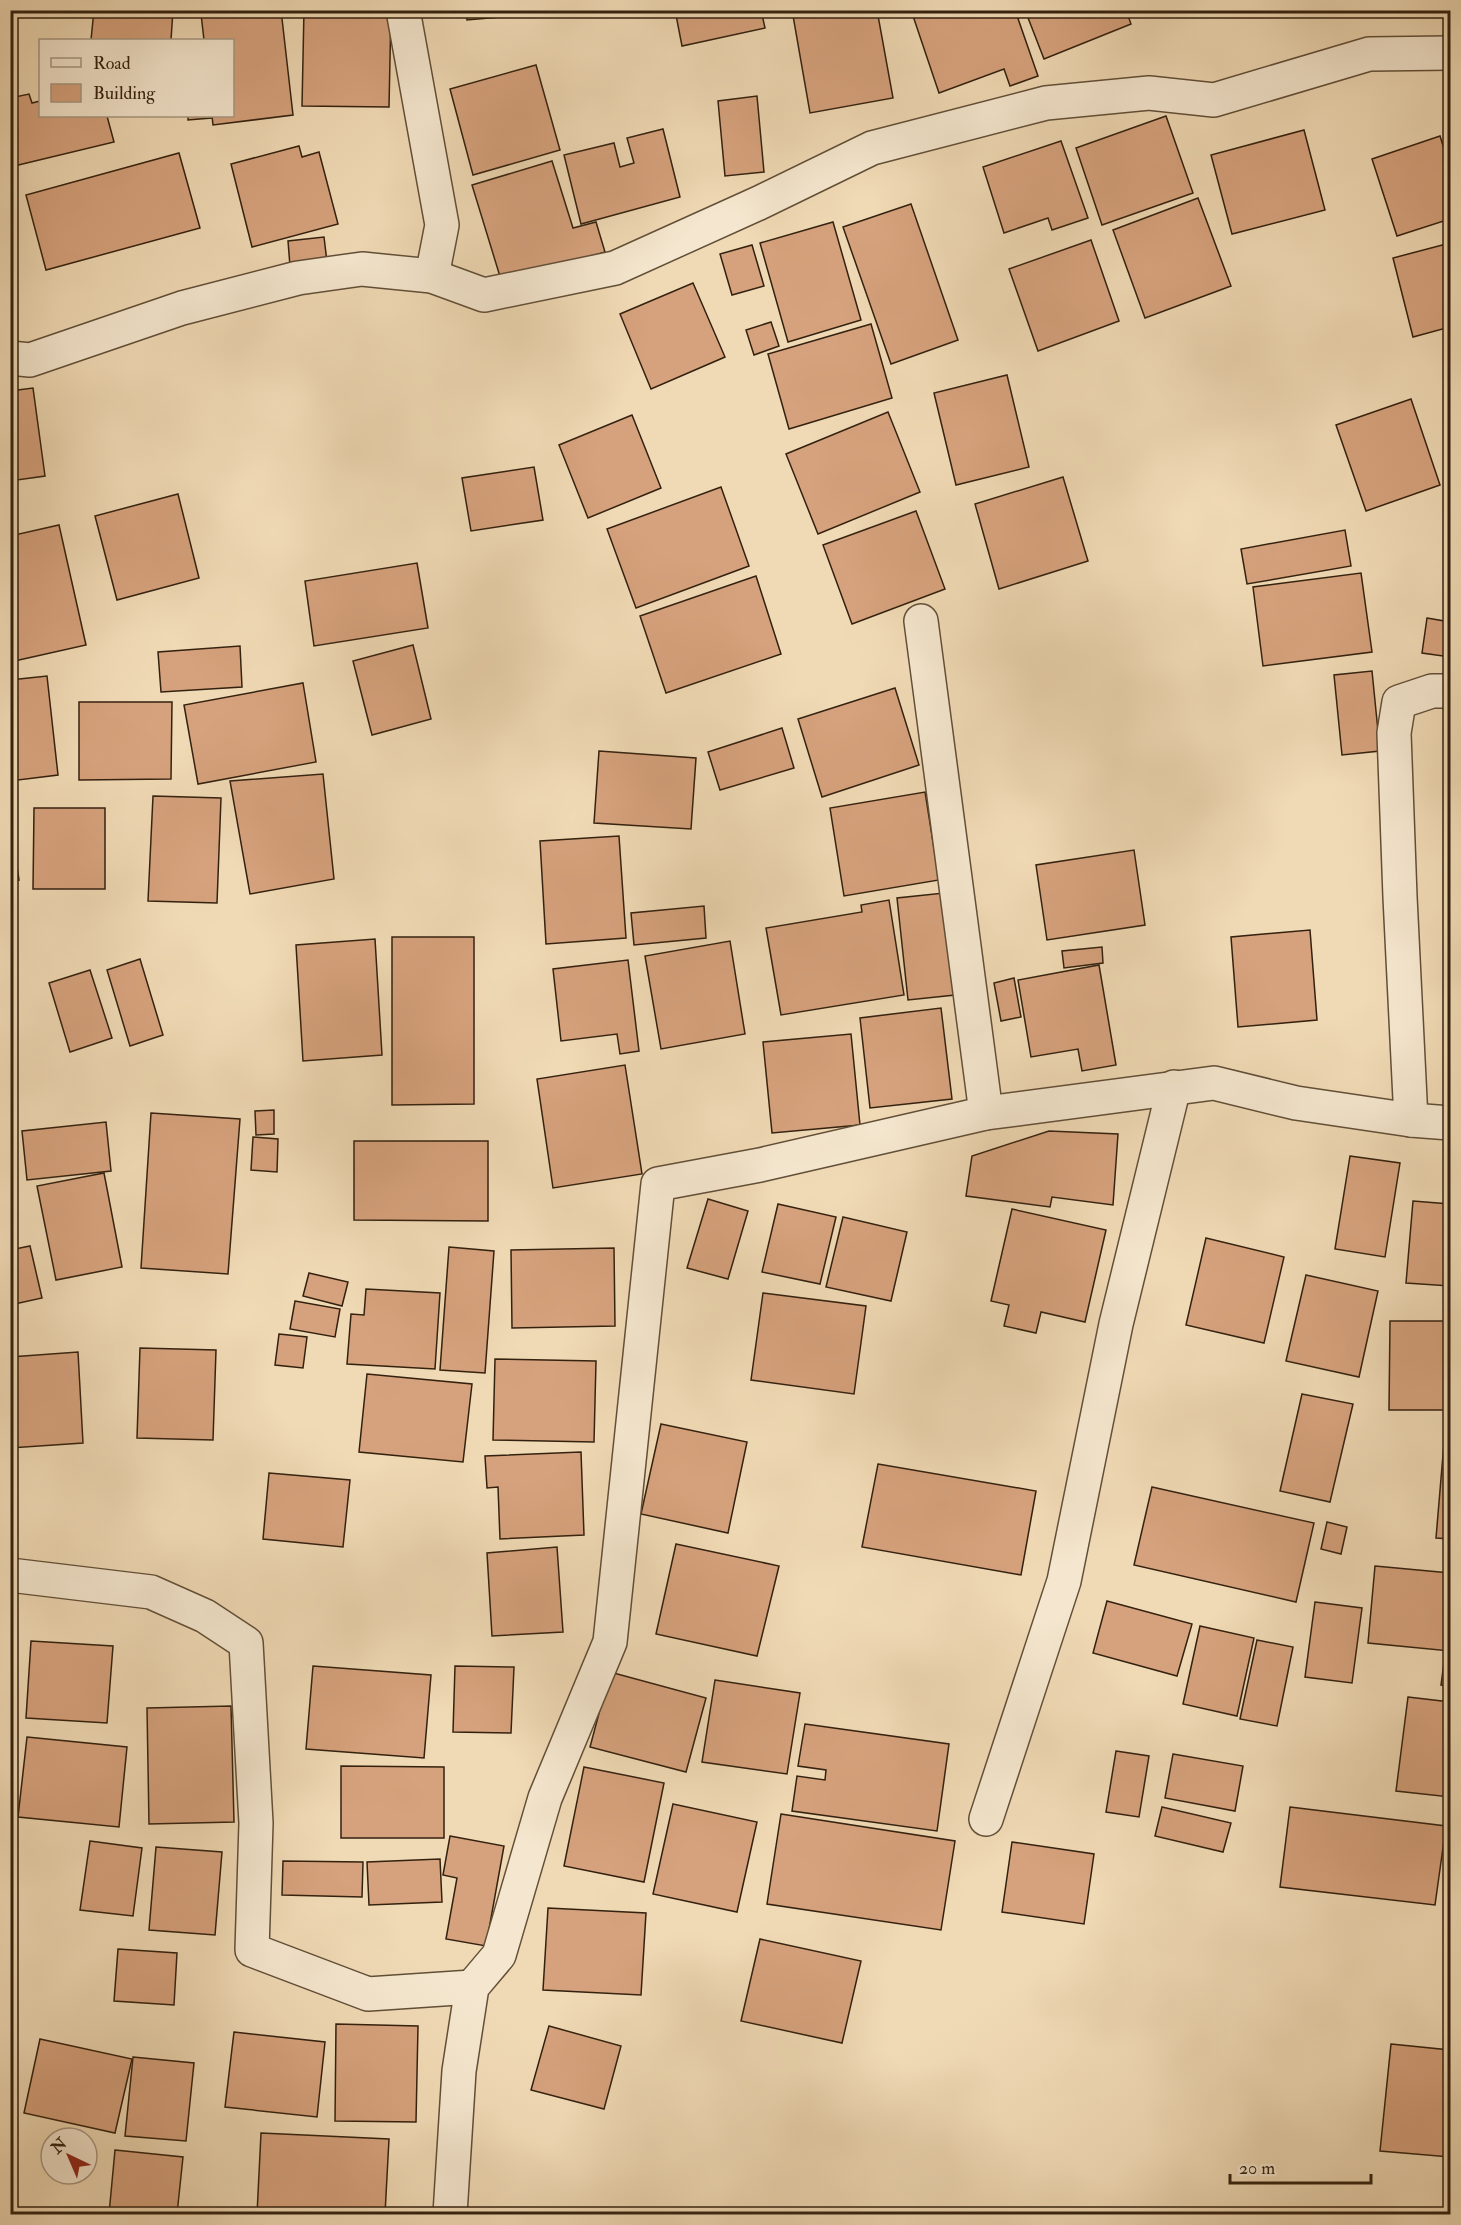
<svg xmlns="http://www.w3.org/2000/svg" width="1461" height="2225" font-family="'IM FELL Double Pica',serif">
  <rect width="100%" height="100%" fill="#f0dab5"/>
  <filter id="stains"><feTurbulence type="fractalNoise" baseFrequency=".00333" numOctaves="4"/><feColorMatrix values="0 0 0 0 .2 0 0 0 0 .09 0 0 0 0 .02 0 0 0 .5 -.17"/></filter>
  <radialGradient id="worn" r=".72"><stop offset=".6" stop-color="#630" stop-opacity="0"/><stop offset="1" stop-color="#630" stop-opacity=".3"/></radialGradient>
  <g fill="#d6a27d" stroke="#33210f" stroke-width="1.5">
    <polygon points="94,10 173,10 171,40 91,40"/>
    <polygon points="232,10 281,10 293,115 213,125 212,116 232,116 232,40 204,40 201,14"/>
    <polygon points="304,10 391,10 389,107 302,106"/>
    <polygon points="466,10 548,10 548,13 467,20"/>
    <polygon points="675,10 761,10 765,28 682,46"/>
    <polygon points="792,10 877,10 893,98 810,113"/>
    <polygon points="911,10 1015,10 1038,76 1010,86 1004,69 939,93"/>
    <polygon points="1025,10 1126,10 1131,24 1044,59"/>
    <polygon points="536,65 560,150 473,175 450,89"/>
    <polygon points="29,94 32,103 40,101 40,116 107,116 114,142 10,167 10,98"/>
    <polygon points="757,96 764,172 725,176 718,101"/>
    <polygon points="188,116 210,116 211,118 188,120"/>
    <polygon points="1166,116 1193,193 1102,225 1076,148"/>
    <polygon points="663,129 680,197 581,224 564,155 614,143 620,167 634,163 627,138"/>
    <polygon points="1304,130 1325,210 1232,234 1211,155"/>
    <polygon points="1440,136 1450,168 1450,219 1397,236 1372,159"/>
    <polygon points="1061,141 1088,218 1052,230 1048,218 1004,233 983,167"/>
    <polygon points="299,146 302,157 319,152 338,224 252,247 231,164"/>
    <polygon points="179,153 200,228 46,270 26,195"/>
    <polygon points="552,161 573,228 596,222 605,252 502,283 472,185"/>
    <polygon points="1198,198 1231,286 1145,318 1113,230"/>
    <polygon points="911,204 958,340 891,364 843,227"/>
    <polygon points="833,222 861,320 788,342 760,243"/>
    <polygon points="324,237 327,262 290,266 288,241"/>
    <polygon points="1091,240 1119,321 1038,351 1009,269"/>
    <polygon points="1450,243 1450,327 1413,337 1393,258"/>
    <polygon points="752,245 764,286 732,295 720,254"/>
    <polygon points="693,283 725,357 651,389 620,314"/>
    <polygon points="771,322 779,346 754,355 746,330"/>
    <polygon points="871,324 892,398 789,429 768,354"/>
    <polygon points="1007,375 1029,467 956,485 934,393"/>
    <polygon points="33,388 45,476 10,481 10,391"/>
    <polygon points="1411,399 1440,485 1366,511 1336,425"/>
    <polygon points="888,412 920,492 818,534 786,454"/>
    <polygon points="632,415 661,488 588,518 559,445"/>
    <polygon points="534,467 543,520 471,531 462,478"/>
    <polygon points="1063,477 1088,561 999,589 975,504"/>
    <polygon points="721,487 749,566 636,608 607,529"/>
    <polygon points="178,494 199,578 117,600 95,516"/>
    <polygon points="916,511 945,589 852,624 823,545"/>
    <polygon points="59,525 86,645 10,662 10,536"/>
    <polygon points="1345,530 1351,566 1247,584 1241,549"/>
    <polygon points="417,563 428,628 314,646 305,581"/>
    <polygon points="1361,573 1372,652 1263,666 1253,587"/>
    <polygon points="756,576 781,654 666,693 640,616"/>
    <polygon points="1427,618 1450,622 1450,657 1422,653"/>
    <polygon points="413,645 431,719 372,735 353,661"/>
    <polygon points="240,646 242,687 161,692 158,652"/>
    <polygon points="1372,671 1380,751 1342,755 1334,675"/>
    <polygon points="47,676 58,775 10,781 10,680"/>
    <polygon points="303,683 316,762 198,784 184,705"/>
    <polygon points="895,688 919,765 822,797 798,719"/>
    <polygon points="79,702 172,702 171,779 79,780"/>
    <polygon points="782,728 794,768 720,790 708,752"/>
    <polygon points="599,751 696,758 691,829 594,823"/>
    <polygon points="323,774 334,879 250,894 230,781"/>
    <polygon points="925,792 939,880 844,896 830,808"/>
    <polygon points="153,796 221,798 217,903 148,901"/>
    <polygon points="34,808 105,808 105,889 33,889"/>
    <polygon points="10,817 19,880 10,881"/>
    <polygon points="619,836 626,938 546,944 540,841"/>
    <polygon points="1134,850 1145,925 1047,940 1036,865"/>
    <polygon points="944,893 955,995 908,1000 897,898"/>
    <polygon points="889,900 904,995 781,1015 766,928 862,912 861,905"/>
    <polygon points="704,906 706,938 634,945 631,913"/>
    <polygon points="1310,930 1317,1020 1238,1027 1231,937"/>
    <polygon points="392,937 474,937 474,1104 392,1105"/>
    <polygon points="375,939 382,1055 303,1061 296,945"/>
    <polygon points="730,941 745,1034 661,1049 645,956"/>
    <polygon points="1102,947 1103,963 1064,968 1062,951"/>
    <polygon points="140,959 163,1035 130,1046 107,970"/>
    <polygon points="10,960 15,1004 10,1005"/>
    <polygon points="628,960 639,1051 620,1054 617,1034 561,1041 553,969"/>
    <polygon points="1099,965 1116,1065 1082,1071 1078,1049 1031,1057 1018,980"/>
    <polygon points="90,970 112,1038 70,1052 49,983"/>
    <polygon points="1014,978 1021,1017 1001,1021 994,983"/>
    <polygon points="941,1008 952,1099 870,1108 860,1018"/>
    <polygon points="851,1034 860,1125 772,1133 763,1042"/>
    <polygon points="625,1065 642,1174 553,1188 537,1079"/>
    <polygon points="274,1110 274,1134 256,1135 255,1111"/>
    <polygon points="151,1113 240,1119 228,1274 141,1268"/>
    <polygon points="106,1122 111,1171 27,1180 22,1131"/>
    <polygon points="1049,1131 1118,1134 1113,1205 1052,1197 1050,1207 966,1196 972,1156"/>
    <polygon points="253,1137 278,1139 277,1172 251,1170"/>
    <polygon points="354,1141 488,1141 488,1221 354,1220"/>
    <polygon points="1350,1156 1400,1163 1385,1257 1335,1249"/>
    <polygon points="104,1173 122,1267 56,1280 37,1186"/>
    <polygon points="708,1199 748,1211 728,1279 687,1268"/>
    <polygon points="1413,1201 1450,1204 1450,1286 1406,1283"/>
    <polygon points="778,1204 836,1217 820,1284 762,1272"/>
    <polygon points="1012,1209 1106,1230 1085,1322 1041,1312 1036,1333 1004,1326 1009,1305 991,1301"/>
    <polygon points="843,1217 907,1232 891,1301 826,1287"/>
    <polygon points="1206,1238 1284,1257 1264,1343 1186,1325"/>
    <polygon points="30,1246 42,1298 10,1305 10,1250"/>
    <polygon points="449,1247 494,1251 485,1373 440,1370"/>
    <polygon points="614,1248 615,1326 512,1328 511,1250"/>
    <polygon points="309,1273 348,1282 342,1306 303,1296"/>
    <polygon points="1306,1275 1378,1291 1359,1377 1286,1361"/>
    <polygon points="366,1289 440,1293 435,1369 347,1364 351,1314 364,1315"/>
    <polygon points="763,1293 866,1306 854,1394 751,1380"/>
    <polygon points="295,1301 340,1309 335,1337 290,1329"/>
    <polygon points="1390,1321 1450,1321 1450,1410 1389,1410"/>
    <polygon points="279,1334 307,1337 303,1368 275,1365"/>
    <polygon points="140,1348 216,1350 213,1440 137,1438"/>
    <polygon points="78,1352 83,1443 10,1448 10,1357"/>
    <polygon points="495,1359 596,1361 594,1442 493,1440"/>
    <polygon points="367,1374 472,1384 463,1462 359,1452"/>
    <polygon points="1302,1394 1353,1404 1330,1502 1280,1491"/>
    <polygon points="661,1424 747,1442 728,1533 641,1514"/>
    <polygon points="1444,1443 1450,1443 1450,1539 1436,1538"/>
    <polygon points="581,1452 584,1535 500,1539 498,1487 487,1488 485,1456"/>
    <polygon points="878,1464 1036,1491 1021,1575 862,1547"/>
    <polygon points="269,1473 350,1480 343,1547 263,1539"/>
    <polygon points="1152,1487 1314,1523 1296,1602 1134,1565"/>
    <polygon points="1327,1522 1347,1527 1341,1554 1321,1549"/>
    <polygon points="676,1544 779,1566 757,1656 656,1634"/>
    <polygon points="557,1547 563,1632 492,1636 487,1553"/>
    <polygon points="1375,1566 1450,1573 1450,1651 1368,1643"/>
    <polygon points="1107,1601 1192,1624 1177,1676 1093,1653"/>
    <polygon points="1315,1602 1362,1608 1352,1683 1305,1677"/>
    <polygon points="1200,1626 1254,1638 1237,1716 1183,1704"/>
    <polygon points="1257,1640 1293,1647 1277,1726 1240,1719"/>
    <polygon points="31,1641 113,1646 107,1723 26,1718"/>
    <polygon points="1445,1655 1450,1655 1450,1686 1441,1685"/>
    <polygon points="313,1666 431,1675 424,1758 306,1749"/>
    <polygon points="455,1666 514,1667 511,1733 453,1732"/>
    <polygon points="610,1672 706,1698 686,1772 590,1747"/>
    <polygon points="715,1680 800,1693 787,1774 702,1762"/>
    <polygon points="10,1689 14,1689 10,1739"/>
    <polygon points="1408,1697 1450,1702 1450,1797 1396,1791"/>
    <polygon points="231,1706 234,1822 149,1824 147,1708"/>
    <polygon points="805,1724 949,1744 937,1831 792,1811 797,1776 825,1780 826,1770 798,1766"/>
    <polygon points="27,1737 127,1747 119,1827 18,1817"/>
    <polygon points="1116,1751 1149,1756 1139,1817 1106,1812"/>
    <polygon points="1173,1754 1243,1766 1235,1811 1165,1798"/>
    <polygon points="341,1766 444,1767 444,1838 341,1838"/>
    <polygon points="584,1767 664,1783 644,1882 564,1866"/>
    <polygon points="673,1804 757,1822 737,1912 653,1894"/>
    <polygon points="1162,1807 1231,1823 1223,1852 1155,1836"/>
    <polygon points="1290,1807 1446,1826 1435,1905 1280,1887"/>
    <polygon points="781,1814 955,1841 941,1930 767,1904"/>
    <polygon points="450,1836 504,1846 486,1946 446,1939 457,1878 443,1875"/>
    <polygon points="90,1841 142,1848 133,1916 80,1910"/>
    <polygon points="1012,1842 1094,1854 1084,1924 1002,1912"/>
    <polygon points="156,1847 222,1852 215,1935 149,1930"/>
    <polygon points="440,1859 442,1902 369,1905 367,1862"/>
    <polygon points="283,1861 363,1862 362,1897 282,1895"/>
    <polygon points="548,1908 646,1913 641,1995 543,1990"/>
    <polygon points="760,1939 861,1961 842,2043 741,2021"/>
    <polygon points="118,1949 177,1953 174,2005 114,2001"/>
    <polygon points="336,2024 418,2026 416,2122 335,2121"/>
    <polygon points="549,2026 621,2046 604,2109 531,2090"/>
    <polygon points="234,2032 325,2042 317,2117 225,2107"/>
    <polygon points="40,2039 132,2059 115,2133 24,2113"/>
    <polygon points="1391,2044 1450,2050 1450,2157 1380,2151"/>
    <polygon points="133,2057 194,2063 186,2141 125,2136"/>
    <polygon points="261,2133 389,2139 385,2214 257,2214"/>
    <polygon points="115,2150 183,2157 177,2214 109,2214"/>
  </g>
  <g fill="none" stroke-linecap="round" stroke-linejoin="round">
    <g stroke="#624f38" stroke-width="36">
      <g id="minor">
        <polyline points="403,10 442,225 432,276"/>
        <polyline points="10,358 30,360 182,308 298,278 362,269 432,276 484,295 615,268 759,203 872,148 1046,103 1149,93 1214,100 1369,54 1450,53"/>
        <polyline points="921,621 986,1113"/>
        <polyline points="1411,1120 1400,897 1394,733 1399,702 1432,691 1450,691"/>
        <polyline points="10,1575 151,1592 205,1616 246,1643 256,1823 252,1950 368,1994 472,1987"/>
        <polyline points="986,1819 1064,1581 1116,1324 1174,1087"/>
        <polyline points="450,2214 459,2071 472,1987 499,1955 545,1798 610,1642 658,1184 760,1165 986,1113 1214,1083 1296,1103 1411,1120 1450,1123"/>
      </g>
    </g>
    <use href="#minor" stroke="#f5e7cf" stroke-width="33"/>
  </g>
  <rect width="1461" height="2225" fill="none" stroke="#f0dab5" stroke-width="36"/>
  <rect x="12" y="12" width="1437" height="2201" fill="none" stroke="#33210f" stroke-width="3"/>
  <rect x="18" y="18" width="1425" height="2189" fill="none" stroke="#33210f" stroke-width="1.5"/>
  <rect x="39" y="39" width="195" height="78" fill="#f5e7cf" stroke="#a79882" stroke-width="1.5"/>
  <rect x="51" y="58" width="30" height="9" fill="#f5e7cf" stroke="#a79882" stroke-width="1.5"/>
  <text x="93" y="69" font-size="18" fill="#33210f">Road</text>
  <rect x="51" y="84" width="30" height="18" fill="#d6a27d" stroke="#a79882" stroke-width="1.5"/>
  <text x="93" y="99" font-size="18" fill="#33210f">Building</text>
  <g transform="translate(69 2156) rotate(316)"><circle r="28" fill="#f5e7cf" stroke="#a79882" stroke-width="1.5"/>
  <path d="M0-4.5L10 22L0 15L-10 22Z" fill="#8f2418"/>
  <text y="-9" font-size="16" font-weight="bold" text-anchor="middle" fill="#33210f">N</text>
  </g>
  <path d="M1230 2174v9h141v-9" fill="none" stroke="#33210f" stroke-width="3"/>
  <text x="1239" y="2174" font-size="18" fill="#33210f" stroke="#f5e7cf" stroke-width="4.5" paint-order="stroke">20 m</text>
  <rect width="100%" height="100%" filter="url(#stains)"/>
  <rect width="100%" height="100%" fill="url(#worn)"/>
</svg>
